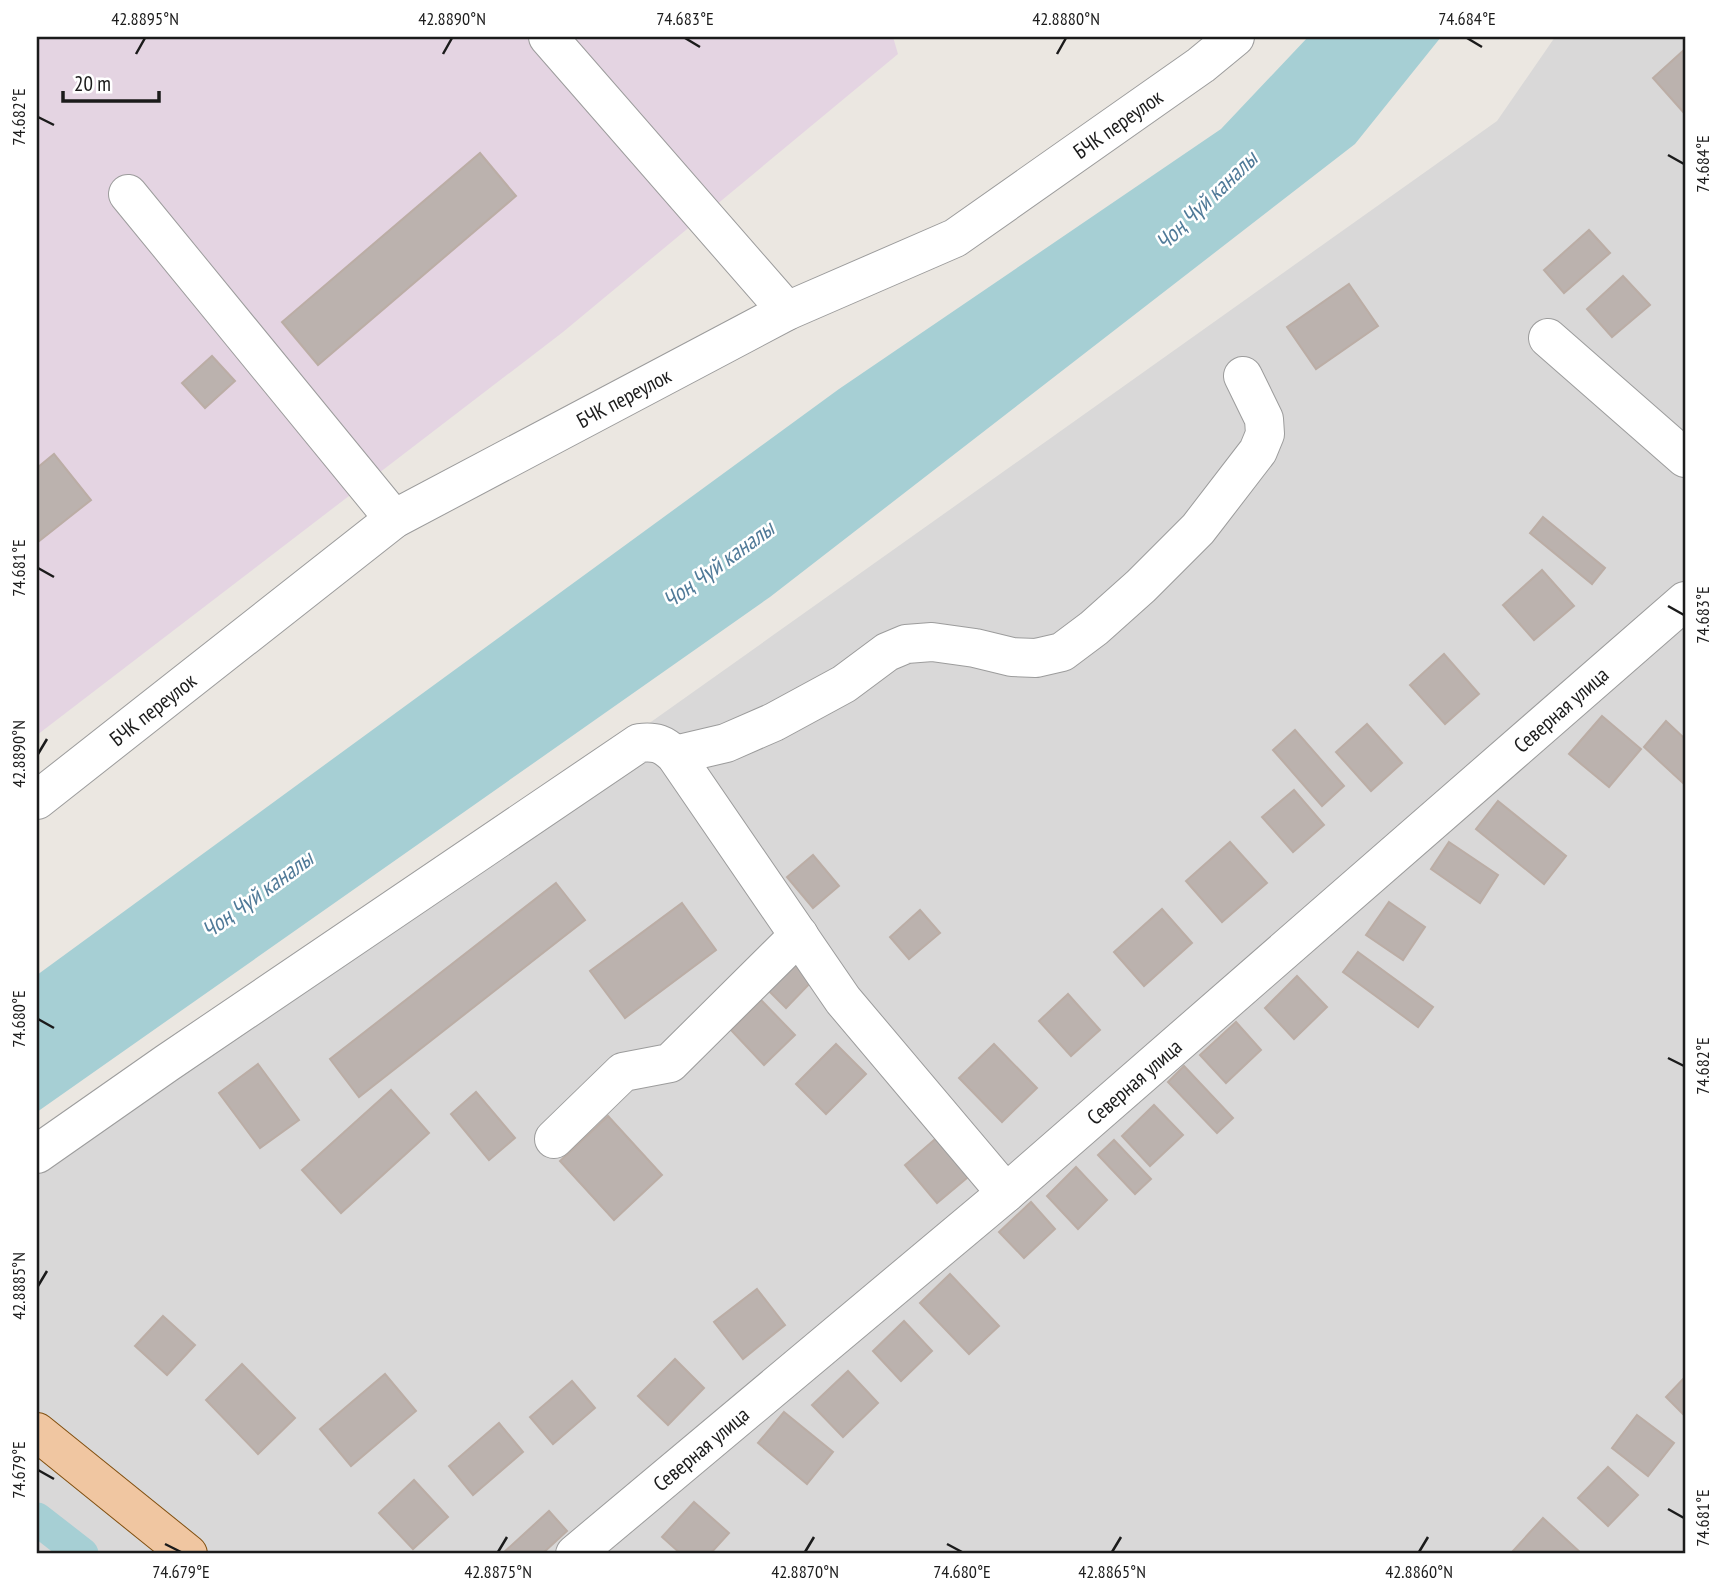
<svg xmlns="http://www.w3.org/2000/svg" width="1722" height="1591" font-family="'PT Sans Narrow',sans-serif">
  <rect width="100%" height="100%" fill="#ebe7e1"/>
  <polygon fill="#d9d8d8" points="1555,37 1685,37 1685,1554 37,1554 37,1158 1497,121"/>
  <polygon fill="#e4d4e2" points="37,37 893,37 898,54 563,332 37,735"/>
  <polygon fill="#a6cfd4" points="1308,37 1441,37 1355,144 770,597 37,1112 37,975 839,389 1221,129"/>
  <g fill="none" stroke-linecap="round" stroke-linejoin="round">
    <polyline stroke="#a6cfd4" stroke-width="33" points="37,1519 82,1554"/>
  </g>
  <g fill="#bbb2ae" stroke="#bbada5" stroke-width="2">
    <polygon points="1685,49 1685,114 1653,78"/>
    <polygon points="480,153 516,196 318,365 282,322"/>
    <polygon points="1589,230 1610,253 1564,293 1544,270"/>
    <polygon points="1623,276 1650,305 1612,337 1587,309"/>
    <polygon points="1349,284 1378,326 1316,369 1287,327"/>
    <polygon points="212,356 235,381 205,408 182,383"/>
    <polygon points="54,454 91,500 38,542 37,468"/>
    <polygon points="1543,517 1605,568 1592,584 1530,533"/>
    <polygon points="1542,570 1574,606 1534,640 1503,605"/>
    <polygon points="1444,654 1479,694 1445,724 1410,685"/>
    <polygon points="1602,716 1641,749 1609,787 1569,754"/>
    <polygon points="1666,721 1685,739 1685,780 1683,783 1644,747"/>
    <polygon points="1367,724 1402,763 1371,791 1336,752"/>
    <polygon points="1295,730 1344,786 1322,806 1273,750"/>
    <polygon points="1294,790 1324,825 1293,852 1262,817"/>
    <polygon points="1498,801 1566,856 1544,884 1476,829"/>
    <polygon points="1230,842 1267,883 1222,922 1186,881"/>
    <polygon points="1449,842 1498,875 1480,903 1431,869"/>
    <polygon points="813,855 839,886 813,908 787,877"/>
    <polygon points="556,883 585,920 359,1097 330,1059"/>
    <polygon points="1389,902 1425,927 1403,960 1366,935"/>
    <polygon points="682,903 716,950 625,1018 590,971"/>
    <polygon points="1162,909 1192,943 1144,986 1114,952"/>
    <polygon points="920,910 940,933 909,959 890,937"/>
    <polygon points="1358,952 1433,1007 1418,1027 1343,972"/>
    <polygon points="791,958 813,980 786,1008 763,985"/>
    <polygon points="1297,976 1327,1007 1294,1039 1265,1008"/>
    <polygon points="1068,994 1100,1030 1071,1056 1039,1021"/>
    <polygon points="761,1000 795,1035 764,1065 731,1030"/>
    <polygon points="1236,1022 1261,1050 1226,1083 1200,1055"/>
    <polygon points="836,1044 866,1074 826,1114 796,1084"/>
    <polygon points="994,1044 1037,1088 1002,1122 959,1078"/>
    <polygon points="258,1064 299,1120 260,1148 219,1093"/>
    <polygon points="1184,1066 1233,1118 1217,1133 1168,1082"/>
    <polygon points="391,1090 429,1133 341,1213 302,1170"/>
    <polygon points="476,1092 515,1138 489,1160 451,1114"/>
    <polygon points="1154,1105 1183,1135 1150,1166 1122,1136"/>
    <polygon points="608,1116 662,1175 614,1220 560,1161"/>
    <polygon points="940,1135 973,1173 937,1203 905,1165"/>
    <polygon points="1114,1140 1151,1179 1135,1194 1098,1155"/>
    <polygon points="1076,1167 1107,1200 1078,1229 1047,1196"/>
    <polygon points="1031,1202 1055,1229 1024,1258 999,1232"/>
    <polygon points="950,1274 999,1326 969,1354 920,1303"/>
    <polygon points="757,1289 785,1325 743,1359 714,1322"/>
    <polygon points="163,1316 195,1345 167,1375 135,1346"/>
    <polygon points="904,1321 932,1351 901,1381 873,1351"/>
    <polygon points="675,1359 704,1388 668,1425 638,1396"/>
    <polygon points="242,1364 295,1418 258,1454 206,1400"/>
    <polygon points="848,1371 878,1403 843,1437 812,1405"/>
    <polygon points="385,1374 416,1411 351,1466 320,1429"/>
    <polygon points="1685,1377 1685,1416 1666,1397"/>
    <polygon points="572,1381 595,1408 553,1444 530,1417"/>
    <polygon points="784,1412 833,1452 807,1484 758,1443"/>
    <polygon points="1637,1415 1674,1443 1648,1476 1612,1448"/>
    <polygon points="499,1423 523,1452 473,1495 449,1466"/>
    <polygon points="1608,1467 1638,1495 1608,1526 1578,1498"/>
    <polygon points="414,1480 448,1517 413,1549 379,1513"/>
    <polygon points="694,1502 729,1533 710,1554 681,1554 662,1537"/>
    <polygon points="549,1511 567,1531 542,1554 502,1554"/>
    <polygon points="1543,1518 1582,1554 1515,1554 1512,1552"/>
  </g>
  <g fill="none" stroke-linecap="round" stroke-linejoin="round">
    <g stroke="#9c9c9c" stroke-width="40">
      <g id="minor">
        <polyline points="548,37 787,311"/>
        <polyline points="128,194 394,519"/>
        <polyline points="1548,338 1685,458"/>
        <polyline points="675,755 726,743 774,722 844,684 887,652 906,644 932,642 975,648 1012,657 1036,658 1062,652 1094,628 1141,586 1198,529 1258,451 1265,434 1264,419 1243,376"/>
        <path id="s1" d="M37 800 394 519 787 311 955 238 1201 65 1235 37"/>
        <polyline points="554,1139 623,1072 670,1063 799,935"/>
        <path d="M37 1154 167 1063 639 743C656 741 663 744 675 755L843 1000 1006 1193"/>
        <path id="s2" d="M575 1554 1006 1193 1685 601"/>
      </g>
    </g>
    <g stroke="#825010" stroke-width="40">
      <polyline id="major" points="37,1432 188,1554"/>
    </g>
    <use href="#minor" stroke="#fff" stroke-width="38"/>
    <use href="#major" stroke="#f0c6a1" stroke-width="38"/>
  </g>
  <path fill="none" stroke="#1b1b1b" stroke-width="2.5" d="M685 38 700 47M1467 38 1482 47M136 54 145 38M443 54 452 38M1057 54 1066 38M38 117 54 125M1668 155 1684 164M38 568 54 577M1668 606 1684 615M38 754 47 739M38 1019 54 1028M1668 1058 1684 1066M38 1286 47 1271M38 1470 54 1479M1668 1509 1684 1518M165 1544 181 1552M947 1544 962 1552M498 1552 507 1537M805 1552 814 1537M1112 1552 1121 1537M1419 1552 1428 1537"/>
  <g text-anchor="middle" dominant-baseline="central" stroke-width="5" stroke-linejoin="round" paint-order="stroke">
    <g font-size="21" fill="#1b1b1b" stroke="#fff">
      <text stroke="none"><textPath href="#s1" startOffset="1281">БЧК переулок</textPath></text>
      <text stroke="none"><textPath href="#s1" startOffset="714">БЧК переулок</textPath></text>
      <text stroke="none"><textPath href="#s1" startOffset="147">БЧК переулок</textPath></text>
      <text stroke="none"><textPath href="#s2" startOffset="1298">Северная улица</textPath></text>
      <text stroke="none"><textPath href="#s2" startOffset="732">Северная улица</textPath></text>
      <text stroke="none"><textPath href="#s2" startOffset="164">Северная улица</textPath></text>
    </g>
    <g font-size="23" font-style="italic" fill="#507a98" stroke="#fff">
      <text transform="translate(1206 200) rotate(-44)">Чоң Чүй каналы</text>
      <text transform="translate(718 564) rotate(-36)">Чоң Чүй каналы</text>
      <text transform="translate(257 894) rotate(-36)">Чоң Чүй каналы</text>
    </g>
  </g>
  <rect width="1722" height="1591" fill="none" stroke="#ffffff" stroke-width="77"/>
  <path d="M63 91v10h96v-10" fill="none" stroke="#1b1b1b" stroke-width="3.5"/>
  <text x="74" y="91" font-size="21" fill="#1b1b1b" stroke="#ffffff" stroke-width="5" paint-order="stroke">20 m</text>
  <rect x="38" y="38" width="1646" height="1514" fill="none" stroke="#1b1b1b" stroke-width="2.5"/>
  <g font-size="18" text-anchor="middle" fill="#1b1b1b">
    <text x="145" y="25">42.8895°N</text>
    <text x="452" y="25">42.8890°N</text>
    <text x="685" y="25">74.683°E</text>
    <text x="1066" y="25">42.8880°N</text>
    <text x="1467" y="25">74.684°E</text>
    <text transform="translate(19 117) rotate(-90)" y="6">74.682°E</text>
    <text transform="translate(1703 164) rotate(-90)" y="6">74.684°E</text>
    <text transform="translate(19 568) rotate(-90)" y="6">74.681°E</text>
    <text transform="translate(1703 615) rotate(-90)" y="6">74.683°E</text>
    <text transform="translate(19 754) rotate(-90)" y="6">42.8890°N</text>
    <text transform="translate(19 1019) rotate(-90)" y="6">74.680°E</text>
    <text transform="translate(1703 1066) rotate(-90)" y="6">74.682°E</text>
    <text transform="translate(19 1286) rotate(-90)" y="6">42.8885°N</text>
    <text transform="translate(19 1470) rotate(-90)" y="6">74.679°E</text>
    <text transform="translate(1703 1518) rotate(-90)" y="6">74.681°E</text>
    <text x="181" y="1578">74.679°E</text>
    <text x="498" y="1578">42.8875°N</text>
    <text x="805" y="1578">42.8870°N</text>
    <text x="962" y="1578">74.680°E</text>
    <text x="1112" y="1578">42.8865°N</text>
    <text x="1419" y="1578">42.8860°N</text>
  </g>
</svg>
